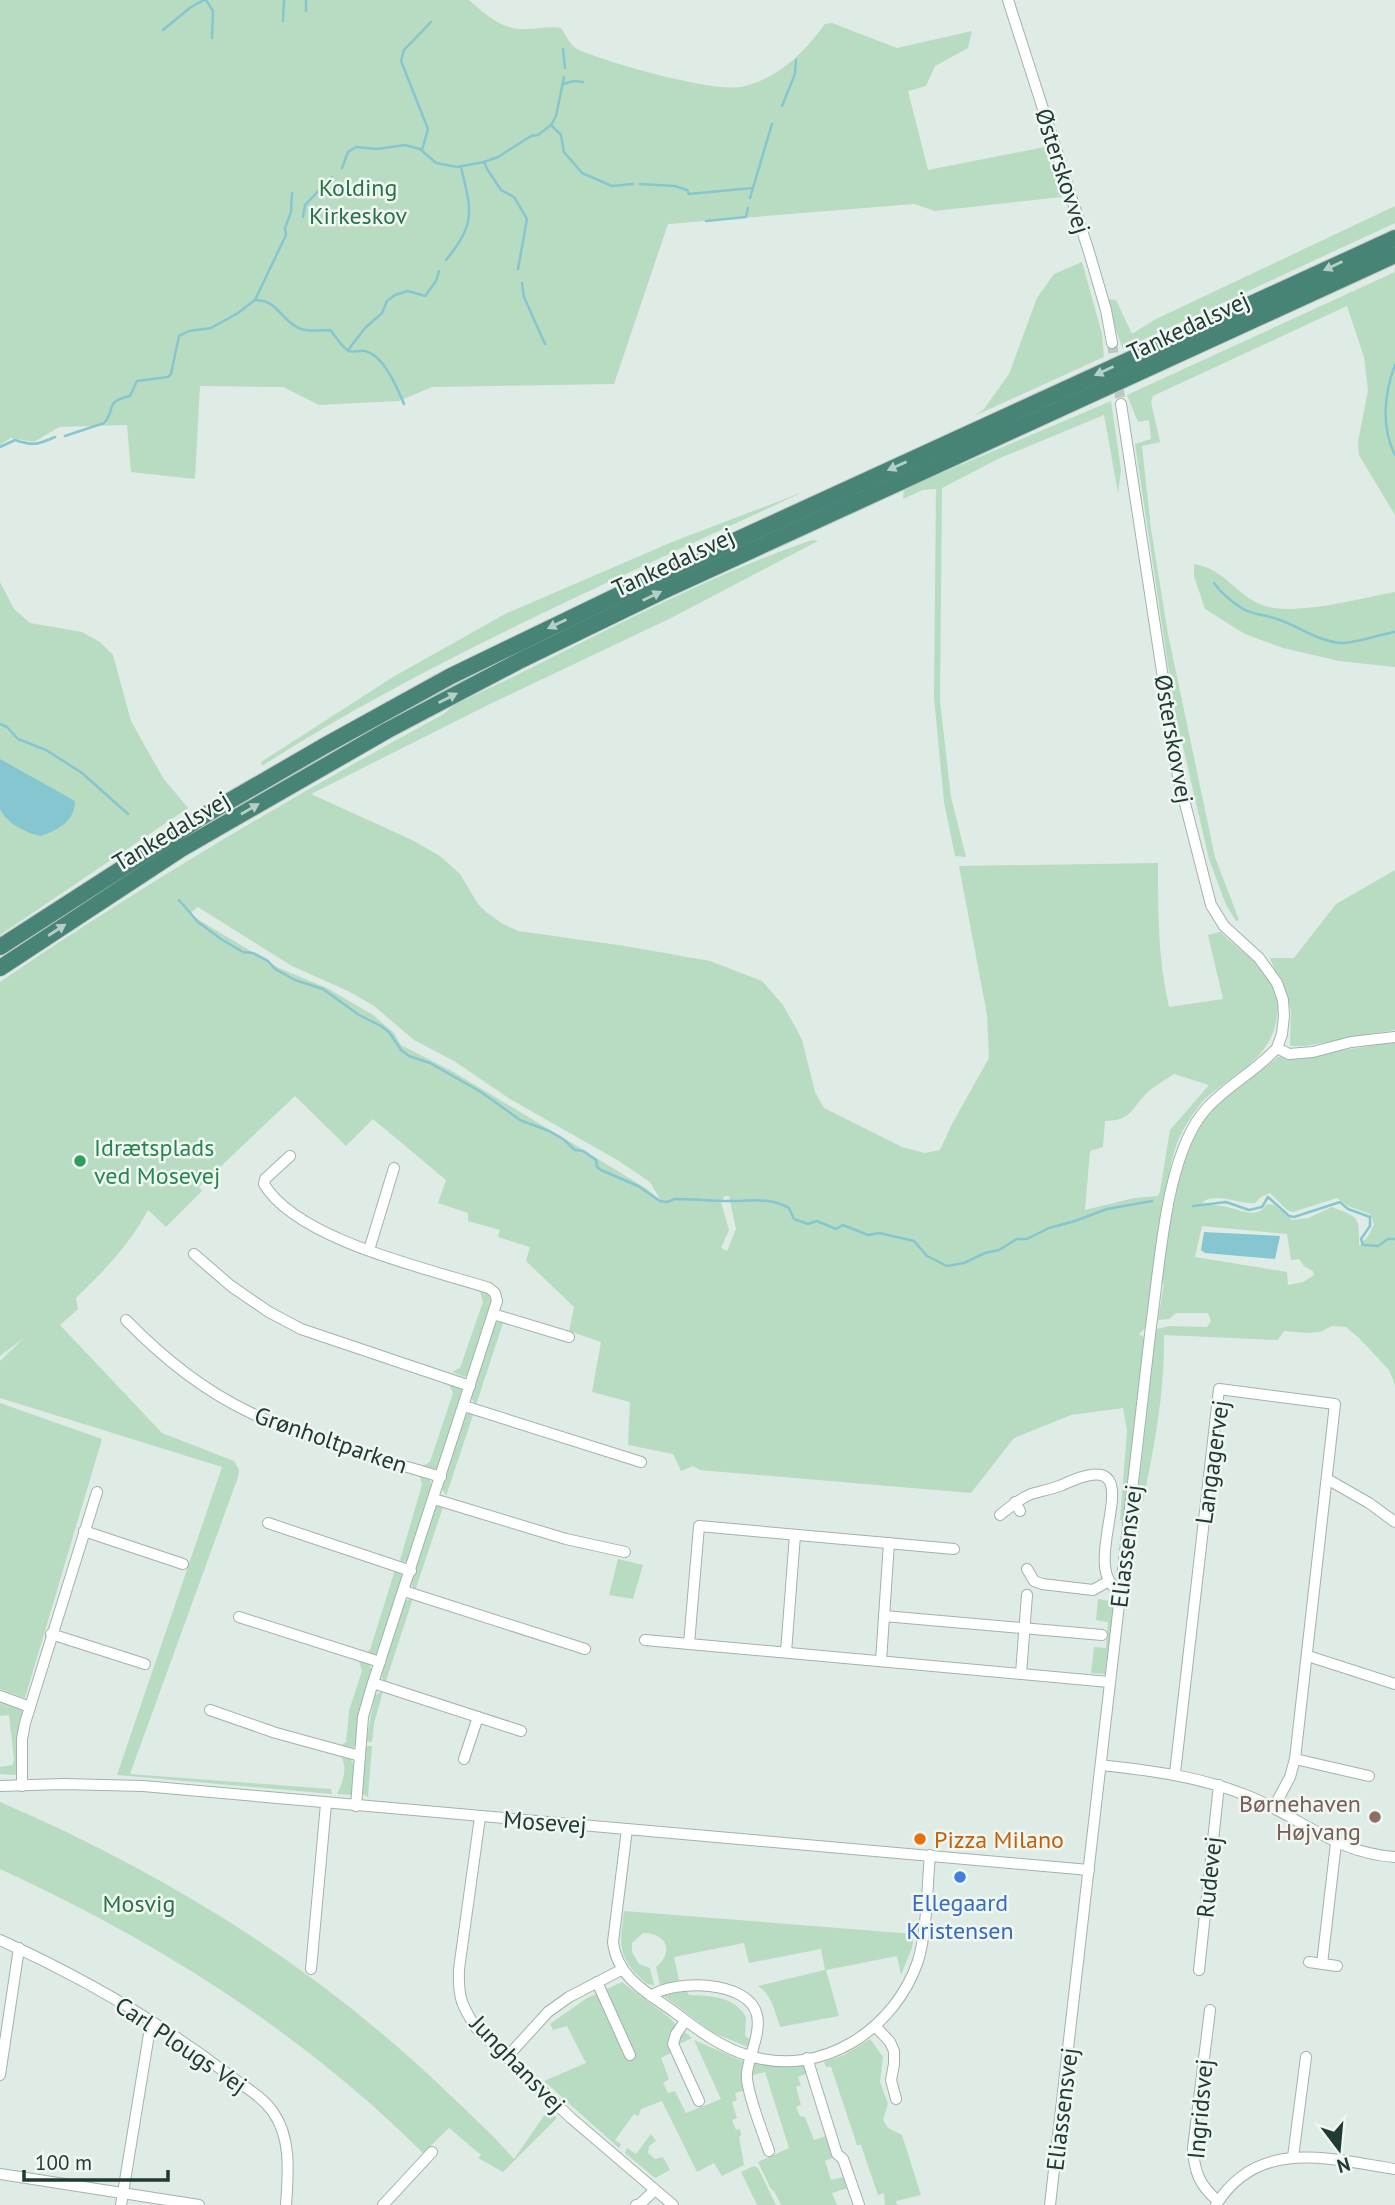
<svg xmlns="http://www.w3.org/2000/svg" width="1395" height="2205" font-family="'PT Sans',sans-serif">
  <rect width="100%" height="100%" fill="#dfebe5"/>
  <g fill="#b8dcc1" fill-rule="evenodd">
    <path d="M0 0H469C486 15 503 31 528 29 539 29 550 26 561 28 566 35 570 45 577 49 604 62 712 92 740 87 777 80 804 53 825 24L832 23 897 48 972 31 968 48 935 66 926 86 908 91 928 170 1045 147 1062 197 935 211 914 204 668 224 614 384 432 387 399 401 319 405 283 387 200 386 195 479 131 472 127 425 59 427 34 442 11 438 0 445Z"/>
    <polygon points="1395,206 1395,223 1123,349 1115,328 1107,299 1116,300 1132,334 1154,320"/>
    <polygon points="1082,262 1102,334 1104,357 974,416 984,409 1009,374 1037,298 1054,274"/>
    <polygon points="1395,272 1395,515 1359,455 1358,442 1368,390 1364,357 1347,306 1153,396 1151,402 1160,442 1142,446 1151,529 1168,634 1215,857 1239,920 1236,921 1226,905 1209,859 1175,712 1135,444 1151,439 1149,420 1138,422 1127,395"/>
    <polygon points="1111,401 1121,470 1118,493 1104,415 1000,458 942,488 940,701 951,797 966,857 955,856 944,802 934,698 936,489 923,490 903,499 904,489"/>
    <path d="M803 492C620 578 432 657 262 766L261 762 393 677 505 614 672 542Z"/>
    <path d="M812 540 818 541 673 617 490 704 311 794 412 840 440 856 460 874 478 904 486 912 503 924 518 931 625 946 710 961 762 981 783 1005 797 1030 802 1040 815 1092 824 1108 902 1147 925 1153 940 1150 952 1124 989 1058 987 1015 959 866 1158 863C1158 912 1158 959 1169 1007L1223 999 1208 935 1220 932C1239 950 1265 966 1275 990 1279 999 1278 1013 1276 1022 1268 1061 1232 1074 1205 1099 1197 1107 1189 1120 1183 1130 1171 1152 1167 1183 1165 1208L1174 1206C1178 1182 1186 1143 1200 1123 1220 1096 1253 1076 1280 1056L1292 1058 1395 1042V1385L1389 1370 1359 1338 1346 1327 1332 1326 1320 1332 1307 1333 1284 1331 1278 1340 1164 1335C1165 1392 1154 1447 1143 1502H1137L1156 1329 1170 1326 1207 1327 1211 1321 1208 1313H1176L1169 1319 1158 1320 1164 1284 1153 1281 1147 1326 1139 1334 1145 1338 1126 1520H1120L1127 1431 1123 1408 1071 1415 1014 1438 971 1493 700 1470 693 1466 681 1471 673 1454 628 1445 630 1402 592 1392 601 1342 569 1331 574 1307 526 1261 530 1247 498 1237 500 1230 468 1221V1213L438 1203 446 1180 373 1119 346 1146 295 1096 199 1187 202 1191 166 1227 148 1210C130 1244 104 1271 76 1298L78 1309 60 1325 162 1433 234 1461 239 1470 238 1477 130 1774 331 1789 332 1794 117 1775 222 1467 0 1398V1361L24 1338 0 1356V982C142 885 291 797 442 715L456 704C575 649 689 582 812 540ZM198 907 292 966 350 992 374 1006 414 1040 454 1061 510 1099 619 1161 650 1182 661 1201 647 1189 577 1146 450 1070 401 1045 394 1033 373 1015 327 988 279 968 189 914ZM1174 1074 1209 1085 1170 1130 1160 1191 1158 1196 1134 1198 1085 1210 1090 1151 1103 1147 1105 1121C1133 1121 1132 1106 1150 1090 1157 1084 1167 1079 1174 1074ZM1270 1193 1287 1210 1293 1212 1337 1198 1348 1206 1370 1214 1374 1224 1369 1235 1359 1246C1359 1216 1360 1218 1332 1207L1308 1218 1292 1220 1274 1205 1267 1204C1257 1218 1246 1212 1231 1208 1222 1205 1212 1205 1202 1203 1215 1191 1239 1205 1255 1203L1261 1197ZM725 1196H729L736 1229 727 1251 721 1248 729 1230 721 1202ZM1202 1226 1287 1234 1291 1260 1299 1259 1304 1266 1313 1271 1314 1275 1303 1282 1288 1285 1287 1272 1195 1257Z"/>
    <path d="M1194 564C1225 569 1236 595 1262 605 1292 617 1362 598 1395 592V667L1339 661 1283 648 1245 634 1205 609 1194 576Z"/>
    <polygon points="0,582 14,609 30,623 82,632 100,642 113,655 131,721 163,778 188,808 0,935"/>
    <polygon points="1395,870 1395,1030 1305,1046 1290,1046 1291,1010 1270,958 1294,958 1336,904"/>
    <polygon points="480,1291 489,1294 492,1304 469,1375 464,1377 452,1372 460,1368 483,1302"/>
    <polygon points="504,1320 476,1405 471,1398 495,1323"/>
    <polygon points="451,1383 459,1386 463,1393 439,1467 435,1469 423,1466 430,1462 453,1393 449,1385"/>
    <polygon points="0,1403 102,1439 25,1698 0,1689"/>
    <polygon points="474,1412 446,1496 442,1489 465,1415"/>
    <polygon points="420,1476 429,1479 433,1486 408,1561 402,1562 400,1560 422,1485"/>
    <polygon points="444,1504 415,1591 411,1584 435,1507"/>
    <polygon points="618,1559 643,1565 633,1599 609,1595"/>
    <polygon points="395,1570 399,1571 403,1577 379,1653 371,1656 365,1653 370,1650"/>
    <polygon points="413,1598 385,1684 381,1676 405,1601"/>
    <polygon points="1098,1599 1115,1602 1105,1674 1091,1673 1094,1647 1106,1648 1108,1622 1096,1620"/>
    <polygon points="359,1661 369,1663 372,1672 356,1745 352,1748 341,1746 346,1742 349,1711 362,1671"/>
    <polygon points="383,1691 374,1724 372,1742 366,1741 375,1695"/>
    <polygon points="0,1703 24,1711 17,1740 18,1771 15,1775 0,1774 0,1767 12,1765 14,1760 9,1715 0,1716"/>
    <polygon points="365,1746 372,1746 368,1797 362,1794"/>
    <path d="M341 1756 349 1757 354 1765 352 1795 337 1794C343 1782 348 1768 341 1756Z"/>
    <path d="M0 1802C166 1873 320 1969 450 2095 472 2116 494 2136 514 2159L548 2110 557 2118 503 2172 478 2158 481 2155 449 2128 423 2153C300 2031 157 1941 0 1869Z"/>
    <path d="M624 1911 914 1934 912 1948 901 1975 897 1956 826 1970 839 2016 780 2027C775 2012 772 1995 758 1986L825 1970 821 1949 749 1963 744 1943 674 1957 679 1980 660 1985 656 1967C675 1951 666 1933 643 1933L632 1943V1952L639 1964 650 1968 654 1985 647 1984C618 1958 619 1949 624 1911Z"/>
    <polygon points="622,1982 670,2018 676,2025 692,2038 671,2048 672,2052 661,2058 669,2079 663,2083 668,2093 675,2091 686,2113 721,2099 694,2040 745,2062 746,2090 735,2093 737,2100 732,2102 737,2118 732,2120 736,2130 740,2129 741,2135 739,2137 744,2165 722,2176 714,2163 697,2172 662,2101 641,2109 638,2116 634,2114 615,2140 621,2144 619,2148 544,2081 586,2063 567,2026 553,2030 550,2024 587,1998"/>
    <path d="M685 1988 689 1995C711 1996 734 1996 746 2017L745 2036 751 2040 750 2048 714 2033 661 1994Z"/>
    <polygon points="870,2039 883,2057 880,2082 888,2104 883,2120 888,2128 902,2135 921,2195 896,2201 897,2205 885,2205 884,2193 878,2195 861,2145 857,2145 831,2067 826,2067 824,2062 844,2055"/>
    <polygon points="752,2063 806,2065 808,2073 798,2077 801,2085 796,2087 801,2105 796,2107 800,2116 805,2117 814,2140 829,2135 837,2156 825,2161 831,2180 844,2177 848,2188 832,2193 837,2205 781,2205 774,2191 771,2189 758,2162 789,2148 765,2072 749,2076"/>
    <polygon points="651,2134 656,2141 649,2146 648,2153 655,2159 663,2157 670,2170 655,2178 625,2153 627,2148 636,2154"/>
    <polygon points="754,2166 758,2168 776,2205 757,2205 741,2172"/>
  </g>
  <g fill="#86c6d1">
    <path d="M0 759 75 801C75 821 58 830 41 836 28 834 6 823 0 809 0 799 0 771 0 759Z"/>
    <polygon points="1204,1232 1280,1236 1275,1259 1205,1253 1201,1250"/>
  </g>
  <g fill="none" stroke-linecap="round" stroke-linejoin="round">
    <g stroke="#86c6d1" stroke-width="2.5">
      <polyline points="206,0 213,11 212,38"/>
      <polyline points="306,11 306,0"/>
      <polyline points="283,21 284,0"/>
      <polyline points="163,30 191,7 204,0"/>
      <polyline points="563,49 565,68"/>
      <polyline points="563,84 574,81 583,82"/>
      <polyline points="782,106 795,74 796,60"/>
      <polyline points="551,125 561,135 564,152 582,173 612,186 633,184"/>
      <polyline points="422,150 428,129 401,61 404,50 431,22"/>
      <polyline points="484,162 487,169 501,190 514,197 527,219 518,269"/>
      <polyline points="342,168 348,152 356,147 377,149 405,145 420,149 436,163 457,167 484,162 498,157 531,136 538,135 551,125 556,116 564,77"/>
      <polyline points="640,184 675,186 687,190 689,194 752,188"/>
      <polyline points="750,198 772,124"/>
      <polyline points="303,217 305,205 332,177"/>
      <polyline points="706,221 746,217 748,208"/>
      <path d="M446 260C477 223 471 210 461 167"/>
      <polyline points="522,283 524,297 545,344"/>
      <path d="M255 300C279 300 280 321 301 329 310 332 321 330 330 330 336 336 341 347 349 351 354 353 360 350 365 351 384 355 397 388 404 404"/>
      <polyline points="348,350 365,328 382,313 387,301 395,295 408,291 425,296 436,281 439,271"/>
      <path d="M1395 365C1384 394 1381 427 1395 455"/>
      <path d="M65 436 104 423C117 409 103 402 130 396L137 381 168 377 171 374 179 336 189 331 211 328 238 313 255 300 286 235 285 228 291 212 292 193"/>
      <path d="M0 447 15 440C33 446 37 445 55 437"/>
      <path d="M1214 583C1221 593 1232 602 1243 609 1254 615 1268 615 1280 620 1300 627 1318 641 1341 643 1352 644 1381 634 1395 632"/>
      <polyline points="0,724 7,727 18,739 46,750 82,773 128,814"/>
      <path d="M179 900 198 922 221 939 243 952 253 953 268 961 275 969 295 980 323 989 359 1015 381 1026 389 1032 401 1050 409 1056 430 1063 481 1092 520 1120 549 1131 563 1139 575 1150 583 1151 596 1160 597 1167 601 1170 638 1186 660 1201 667 1202 675 1199C693 1199 712 1201 730 1201 750 1201 770 1197 789 1208L794 1219 808 1224 817 1221 836 1229 843 1225 868 1235 879 1233 914 1241 927 1256 947 1266 964 1263 985 1253 999 1250 1017 1239H1027L1049 1228 1075 1221 1107 1209 1152 1201"/>
      <polyline points="1193,1206 1226,1202 1249,1210 1262,1207 1268,1197 1289,1216 1294,1217 1340,1202 1348,1209 1370,1217 1370,1226 1361,1239 1363,1245 1378,1246 1388,1239 1395,1239"/>
    </g>
    <polyline stroke="#b9c8c1" stroke-width="10" stroke-dasharray="10 5" stroke-linecap="butt" points="1112,343 1121,404"/>
    <g stroke="#a2b3ac" stroke-width="12">
      <g id="minor">
        <polyline points="1008,0 1089,252 1106,310 1112,343"/>
        <polyline points="1121,404 1178,776 1211,905 1224,926 1259,958 1277,983 1283,1000 1284,1016 1282,1034 1277,1048"/>
        <path d="M290 1156 265 1179 264 1184C297 1240 429 1269 489 1288L495 1293 497 1301 371 1689 363 1717 356 1806"/>
        <polyline points="369,1250 394,1168"/>
        <polyline points="194,1254 231,1286 269,1312 301,1329 470,1386"/>
        <polyline points="493,1314 569,1337"/>
        <path d="M126 1320C161 1356 203 1390 249 1412 306 1440 380 1458 441 1477"/>
        <polyline points="464,1406 641,1462"/>
        <polyline points="1327,1479 1369,1503 1395,1522"/>
        <polyline points="434,1499 566,1539 625,1552"/>
        <polyline points="1015,1502 1020,1511"/>
        <path d="M1000 1515C1010 1507 1019 1499 1031 1494 1041 1491 1052 1489 1062 1485 1164 1437 1070 1568 1121 1592"/>
        <polyline points="268,1523 411,1571"/>
        <polyline points="84,1531 183,1564"/>
        <polyline points="1027,1569 1034,1581 1042,1584 1093,1590 1109,1581"/>
        <polyline points="404,1591 585,1649"/>
        <polyline points="884,1616 1102,1635"/>
        <polyline points="239,1617 380,1662"/>
        <polyline points="51,1634 145,1664"/>
        <polyline points="645,1640 1109,1682"/>
        <polyline points="689,1644 699,1526 954,1549"/>
        <polyline points="786,1652 795,1535"/>
        <polyline points="1308,1656 1395,1684"/>
        <polyline points="881,1661 889,1543"/>
        <polyline points="1021,1674 1027,1595"/>
        <polyline points="373,1683 521,1731"/>
        <polyline points="0,1696 30,1707"/>
        <polyline points="210,1710 276,1733 360,1756"/>
        <polyline points="464,1759 478,1717"/>
        <polyline points="1295,1759 1369,1776"/>
        <path d="M1101 1765C1153 1771 1199 1776 1248 1796 1300 1817 1335 1853 1395 1857"/>
        <polyline points="1175,1773 1219,1389 1335,1404 1295,1759 1290,1777 1274,1807"/>
        <polyline points="0,1786 63,1784 143,1786 1089,1870"/>
        <polyline points="22,1786 22,1739 25,1723 97,1492"/>
        <path d="M480 1817 459 1969C458 1997 461 2005 477 2029L571 2118 673 2205"/>
        <path d="M627 1829 613 1942C617 1977 646 1992 673 2011 697 2029 721 2048 750 2056 822 2078 895 2029 918 1961 927 1932 927 1887 930 1855"/>
        <path d="M0 1940C80 1976 159 2022 229 2075 244 2087 262 2096 273 2112 292 2139 288 2174 286 2205"/>
        <polyline points="1309,1962 1337,1966"/>
        <polyline points="1322,1964 1336,1843"/>
        <polyline points="311,1969 326,1804"/>
        <polyline points="1199,1970 1219,1785"/>
        <polyline points="597,1982 630,2055"/>
        <path d="M651 1996C674 1979 749 1980 757 2015 761 2034 749 2055 747 2073 745 2089 763 2133 769 2151"/>
        <path d="M1210 2010 1193 2148C1194 2172 1200 2186 1218 2201"/>
        <polyline points="685,2021 676,2034 673,2044 699,2101"/>
        <polyline points="876,2027 890,2042 894,2051 894,2064 891,2080 896,2099"/>
        <polyline points="507,2057 548,2012 569,1997 621,1970"/>
        <polyline points="807,2058 837,2154 843,2159 859,2205"/>
        <polyline points="0,2075 19,1948"/>
        <polyline points="1293,2157 1306,2057"/>
        <polyline points="0,2174 199,2205"/>
        <polyline points="121,2205 151,2022"/>
        <polyline points="383,2205 432,2152"/>
        <polyline points="636,2205 640,2204 655,2190"/>
        <path d="M1050 2205 1151 1326C1160 1266 1165 1153 1207 1108 1228 1085 1256 1071 1277 1048L1289 1054 1313 1052 1351 1042 1395 1037"/>
        <path d="M1216 2205C1258 2137 1330 2159 1395 2169"/>
      </g>
    </g>
    <g stroke="#c1c8c6" stroke-width="18">
      <g id="trunk">
        <polyline points="0,947 205,815 326,745 451,676 660,575 1395,238"/>
        <polyline points="0,968 181,849 388,730 521,660 663,591 1395,255"/>
      </g>
    </g>
    <use href="#minor" stroke="#fff" stroke-width="10"/>
    <use href="#trunk" stroke="#488475" stroke-width="16"/>
  </g>
  <defs><path id="oneway-solid" d="M-6-.8H1V-3.2L6.5 0L1 3.2V.8H-6Z" transform="scale(1.75)"/></defs>
  <g fill="#b5cfc7">
    <use href="#oneway-solid" transform="translate(1333 266) rotate(155)"/>
    <use href="#oneway-solid" transform="translate(1104 371) rotate(155)"/>
    <use href="#oneway-solid" transform="translate(897 466) rotate(156)"/>
    <use href="#oneway-solid" transform="translate(652 596) rotate(-26)"/>
    <use href="#oneway-solid" transform="translate(557 624) rotate(154)"/>
    <use href="#oneway-solid" transform="translate(448 698) rotate(-27)"/>
    <use href="#oneway-solid" transform="translate(250 809) rotate(-30)"/>
    <use href="#oneway-solid" transform="translate(57 930) rotate(-33)"/>
  </g>
  <circle fill="#2e9e5b" stroke="#f0f7f3" stroke-width="2.5" cx="80" cy="1161" r="7"/>
  <circle fill="#8d6e63" stroke="#f0f7f3" stroke-width="2.5" cx="1375" cy="1817" r="7"/>
  <circle fill="#e8710a" stroke="#f0f7f3" stroke-width="2.5" cx="920" cy="1839" r="7"/>
  <circle fill="#3f7fe0" stroke="#f0f7f3" stroke-width="2.5" cx="960" cy="1877" r="7"/>
  <g text-anchor="middle" dominant-baseline="central" stroke-width="5" stroke-linejoin="round" paint-order="stroke">
    <g font-size="24" fill="#203b33" stroke="#f0f7f3">
      <text transform="translate(1063 171) rotate(72)">Østerskovvej</text>
      <text transform="translate(1188 326) rotate(-25)">Tankedalsvej</text>
      <text transform="translate(673 562) rotate(-25)">Tankedalsvej</text>
      <text transform="translate(1174 739) rotate(80)">Østerskovvej</text>
      <text transform="translate(171 831) rotate(-31)">Tankedalsvej</text>
      <text transform="translate(331 1440) rotate(19)">Grønholtparken</text>
      <text transform="translate(1212 1462) rotate(-82)">Langagervej</text>
      <text transform="translate(1126 1546) rotate(-83)">Eliassensvej</text>
      <text transform="translate(545 1822) rotate(4)">Mosevej</text>
      <text transform="translate(1209 1877) rotate(-84)">Rudevej</text>
      <text transform="translate(181 2045) rotate(34)">Carl Plougs Vej</text>
      <text transform="translate(518 2064) rotate(46)">Junghansvej</text>
      <text transform="translate(1062 2109) rotate(-83)">Eliassensvej</text>
      <text transform="translate(1200 2109) rotate(-85)">Ingridsvej</text>
    </g>
    <g font-size="24" fill="#2a7245" stroke="#f0f7f3">
      <text x="358" y="187">Kolding<tspan x="358" dy="28">Kirkeskov</tspan></text>
      <text x="139" y="1903">Mosvig</text>
    </g>
    <g font-size="24" fill="#27864d" stroke="#f0f7f3" text-anchor="start">
      <text x="94" y="1147">Idrætsplads<tspan x="94" dy="28">ved Mosevej</tspan></text>
    </g>
    <g font-size="24" fill="#785e54" stroke="#f0f7f3" text-anchor="end">
      <text x="1361" y="1803">Børnehaven<tspan x="1361" dy="28">Højvang</tspan></text>
    </g>
    <g font-size="24" fill="#c56008" stroke="#f0f7f3" text-anchor="start">
      <text x="934" y="1839">Pizza Milano</text>
    </g>
    <g font-size="24" fill="#366cbe" stroke="#f0f7f3">
      <text x="960" y="1902">Ellegaard<tspan x="960" dy="28">Kristensen</tspan></text>
    </g>
  </g>
  <g transform="translate(1339 2149) rotate(164)" stroke="#f0f7f3" stroke-width="5" paint-order="stroke">
  <path d="M0-5L12 26L0 18L-12 26Z" fill="#203b33"/>
  <text y="-10" font-size="19" font-weight="bold" text-anchor="middle" fill="#203b33">N</text>
  </g>
  <path d="M24 2170v10h144v-10" fill="none" stroke="#203b33" stroke-width="3.5"/>
  <text x="35" y="2170" font-size="21" fill="#203b33" stroke="#f0f7f3" stroke-width="5" paint-order="stroke">100 m</text>
</svg>
